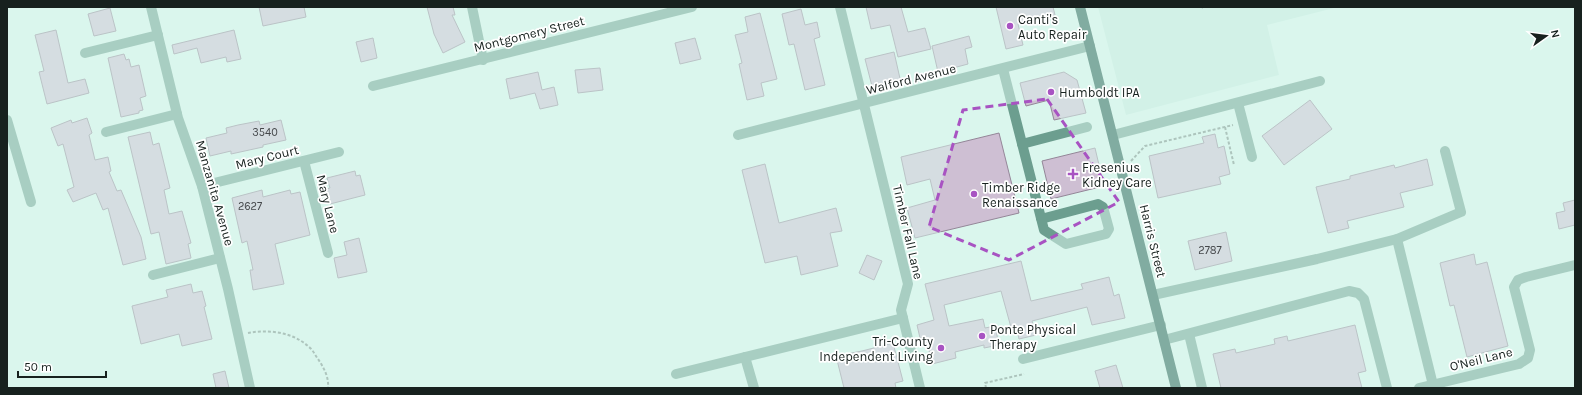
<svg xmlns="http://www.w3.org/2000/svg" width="1582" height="395" font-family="Karla,sans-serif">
  <rect width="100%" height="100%" fill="#daf6ed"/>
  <polygon fill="#c7ece1" points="1098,7 1338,7 1267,25 1279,75 1126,115"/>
  <g fill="#cebfd3" stroke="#948698">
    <polygon points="259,7 304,7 306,17 263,26"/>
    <polygon points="427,7 453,7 455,15 452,15 465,42 443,53 434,34"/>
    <polygon points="866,7 901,7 908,32 925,28 931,49 898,57 890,25 871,29"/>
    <polygon points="996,7 1053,7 1055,15 1018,24 1023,45 1006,49"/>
    <polygon points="110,8 116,31 94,36 88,14"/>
    <polygon points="801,9 805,25 817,22 820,37 814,39 825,85 805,90 794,44 789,45 782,14"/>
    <polygon points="760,13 777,79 761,83 764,96 747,100 739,64 742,63 735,35 748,32 745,17"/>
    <polygon points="56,30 68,83 85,79 89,93 47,104 39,72 44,71 35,35"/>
    <polygon points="234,30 241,59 227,62 226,57 201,63 197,48 174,54 172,45"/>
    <polygon points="969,36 972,47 965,49 968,64 938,72 932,46"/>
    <polygon points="373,38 377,58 361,62 356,42"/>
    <polygon points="695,38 701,59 680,64 675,43"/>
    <polygon points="894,52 901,83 873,90 865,59"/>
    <polygon points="124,54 126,60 129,59 131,67 139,65 146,96 140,98 143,110 139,111 139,113 121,117 108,58"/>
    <polygon points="600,68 603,90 578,93 575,70"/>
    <polygon points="538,72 542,90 554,87 558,105 540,109 535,93 510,99 506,79"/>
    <polygon points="1064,72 1077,80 1086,113 1054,120 1049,100 1026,106 1020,83"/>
    <polygon points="1310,100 1332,129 1284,165 1262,136"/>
    <polygon points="87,118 92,133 89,135 95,160 108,157 111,171 109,172 117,191 121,190 141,237 146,259 123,265 108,208 103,210 96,193 73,202 67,190 74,187 63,144 58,146 51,128 71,120 72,123"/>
    <polygon points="281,120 286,140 263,145 263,147 231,154 231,151 210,156 206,138 227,133 226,128 238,125 259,121 260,125"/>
    <polygon points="150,132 153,145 159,143 170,188 164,190 169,214 182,211 191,243 188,244 191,258 166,264 159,232 151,234 128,137"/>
    <polygon points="999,133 1019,213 915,238 907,208 935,200 930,179 907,185 901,157"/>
    <polygon points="1215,134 1218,148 1224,146 1230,174 1219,177 1221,184 1158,198 1149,156 1204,143 1202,137"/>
    <polygon points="1095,148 1104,186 1051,199 1042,161"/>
    <polygon points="1427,159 1433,185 1400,193 1404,207 1347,221 1349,228 1328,233 1316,187 1350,179 1350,176 1394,165 1395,168"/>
    <polygon points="765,164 779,223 836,208 842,231 830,233 838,266 801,275 797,256 765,263 742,170"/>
    <polygon points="355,171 356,176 360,175 365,195 330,204 326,189 330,188 327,178"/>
    <polygon points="262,190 263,197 290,190 291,194 300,192 310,235 275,244 284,284 253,290 250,270 253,270 252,265 247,241 242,243 232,198"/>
    <polygon points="1575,200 1575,225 1559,229 1556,213 1565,211 1563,203"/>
    <polygon points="1226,232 1232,261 1195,270 1188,241"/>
    <polygon points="359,238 367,272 338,278 334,258 347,255 344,242"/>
    <polygon points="1474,254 1476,265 1487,262 1508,346 1467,357 1454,305 1450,306 1440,263"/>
    <polygon points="867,255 882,261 874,280 859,273"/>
    <polygon points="1021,261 1031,301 1083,289 1081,284 1109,277 1114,296 1119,294 1125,318 1092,325 1087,307 1032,321 1036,335 1019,339 1017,330 1012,331 1001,291 944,305 949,326 983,319 985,328 995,326 999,345 984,348 984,345 955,352 956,358 932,364 926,337 920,338 917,325 934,320 925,284"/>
    <polygon points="191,284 193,293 202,291 206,306 204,307 212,339 182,346 179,334 141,344 132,306 168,297 166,290"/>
    <polygon points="1355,325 1366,371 1358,373 1362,388 1221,388 1213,354 1235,349 1236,353 1275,344 1274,339 1287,336 1288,341"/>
    <polygon points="893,343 903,381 895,383 896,388 844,388 836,356 862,351"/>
    <polygon points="1116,365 1123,388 1100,388 1095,371"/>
    <polygon points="225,371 229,388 216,388 213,374"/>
  </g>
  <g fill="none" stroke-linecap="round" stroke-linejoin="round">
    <g stroke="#778a84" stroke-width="2" stroke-dasharray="3 2" stroke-linecap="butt">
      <polyline points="1202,7 1203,8"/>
      <polyline points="1225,127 1234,165"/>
      <polyline points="1131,161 1145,146 1233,125"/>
      <path d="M248 333C268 329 293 332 309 347 313 350 315 355 318 359 324 368 329 377 328 388"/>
      <polyline points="986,388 985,383 1024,374"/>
    </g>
    <g stroke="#6c9e8f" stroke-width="10">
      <polyline points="151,7 178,118 202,186 228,289 250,388"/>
      <polyline points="472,7 483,60"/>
      <polyline points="840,7 908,284 901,310 920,388"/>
      <polyline points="85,53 158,35"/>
      <polyline points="1003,69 1044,230 1066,244 1106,234 1109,229 1103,207 1098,204 1041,219"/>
      <polyline points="373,86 692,7"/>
      <polyline points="1238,103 1252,157"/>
      <polyline points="7,120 31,202"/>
      <polyline points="106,132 177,114"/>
      <polyline points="738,135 1090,46"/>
      <polyline points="1113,135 1320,81"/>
      <polyline points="1022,144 1087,127"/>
      <polyline points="304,161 328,253"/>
      <polyline points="202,186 339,152"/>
      <polyline points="1397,239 1433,385"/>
      <polyline points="153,275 220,258"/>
      <polyline points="1153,295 1317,259 1397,239 1461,212 1445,151"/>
      <polyline points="1189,334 1202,388"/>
      <polyline points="1164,340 1349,291 1358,293 1364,299 1387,388"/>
      <polyline points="745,357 754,388"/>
      <polyline points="1023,359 1161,325"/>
      <polyline points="676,374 903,318"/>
      <polyline points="1419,388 1519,364 1528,358 1530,350 1514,287 1518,280 1526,277 1575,265"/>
    </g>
    <polyline stroke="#165345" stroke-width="10" points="1080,7 1176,388"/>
  </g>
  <path d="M0 0H1582V395H0ZM1047 99 1119 202 1009 260 929 227 963 110Z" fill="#daf6ed" fill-opacity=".55" fill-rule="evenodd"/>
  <path fill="none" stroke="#a853c2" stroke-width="3" stroke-dasharray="8 5" stroke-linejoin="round" d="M1047 99 1119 202 1009 260 929 227 963 110Z"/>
  <g fill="#a853c2" stroke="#fff" stroke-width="1.5">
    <circle cx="1010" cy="26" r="4"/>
    <circle cx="1051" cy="92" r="4"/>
    <path d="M1071 168h4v4h4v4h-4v4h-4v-4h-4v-4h4z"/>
    <circle cx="974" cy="194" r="4"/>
    <circle cx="982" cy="336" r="4"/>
    <circle cx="941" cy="348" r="4"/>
  </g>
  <g text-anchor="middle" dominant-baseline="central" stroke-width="3.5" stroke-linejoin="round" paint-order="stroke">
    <g font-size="11" fill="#45484b">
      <text x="265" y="132">3540</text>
      <text x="250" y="206">2627</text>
      <text x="1210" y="250">2787</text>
    </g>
    <g font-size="13" fill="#17211e" stroke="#fff" text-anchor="start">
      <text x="1018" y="19">Canti's<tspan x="1018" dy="15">Auto Repair</tspan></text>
      <text x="1059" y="92">Humboldt IPA</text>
      <text x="1082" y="167">Fresenius<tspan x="1082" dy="15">Kidney Care</tspan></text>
      <text x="982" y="187">Timber Ridge<tspan x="982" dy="15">Renaissance</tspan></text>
      <text x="990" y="329">Ponte Physical<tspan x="990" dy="15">Therapy</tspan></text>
      <text x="933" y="341" text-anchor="end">Tri-County<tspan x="933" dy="15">Independent Living</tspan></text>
    </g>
    <g font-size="13" fill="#17211e" stroke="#fff">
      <text transform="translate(529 34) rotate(-14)">Montgomery Street</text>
      <text transform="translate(911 79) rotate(-14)">Walford Avenue</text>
      <text transform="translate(267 157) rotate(-14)">Mary Court</text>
      <text transform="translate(215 193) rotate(74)">Manzanita Avenue</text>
      <text transform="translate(328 204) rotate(76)">Mary Lane</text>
      <text transform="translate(908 232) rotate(77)">Timber Fall Lane</text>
      <text transform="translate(1153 241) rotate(76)">Harris Street</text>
      <text transform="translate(1481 359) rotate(-14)">O'Neil Lane</text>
    </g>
  </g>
  <rect width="1582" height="395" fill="none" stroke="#17211e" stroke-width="16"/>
  <g transform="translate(1546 36) rotate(76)" stroke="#ffffff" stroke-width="3" paint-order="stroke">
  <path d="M0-3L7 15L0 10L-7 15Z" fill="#17211e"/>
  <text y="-6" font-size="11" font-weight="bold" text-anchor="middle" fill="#17211e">N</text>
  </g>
  <path d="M18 371v6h88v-6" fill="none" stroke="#17211e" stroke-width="2"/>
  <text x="24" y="371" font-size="12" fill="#17211e" stroke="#ffffff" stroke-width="3" paint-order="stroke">50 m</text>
</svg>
